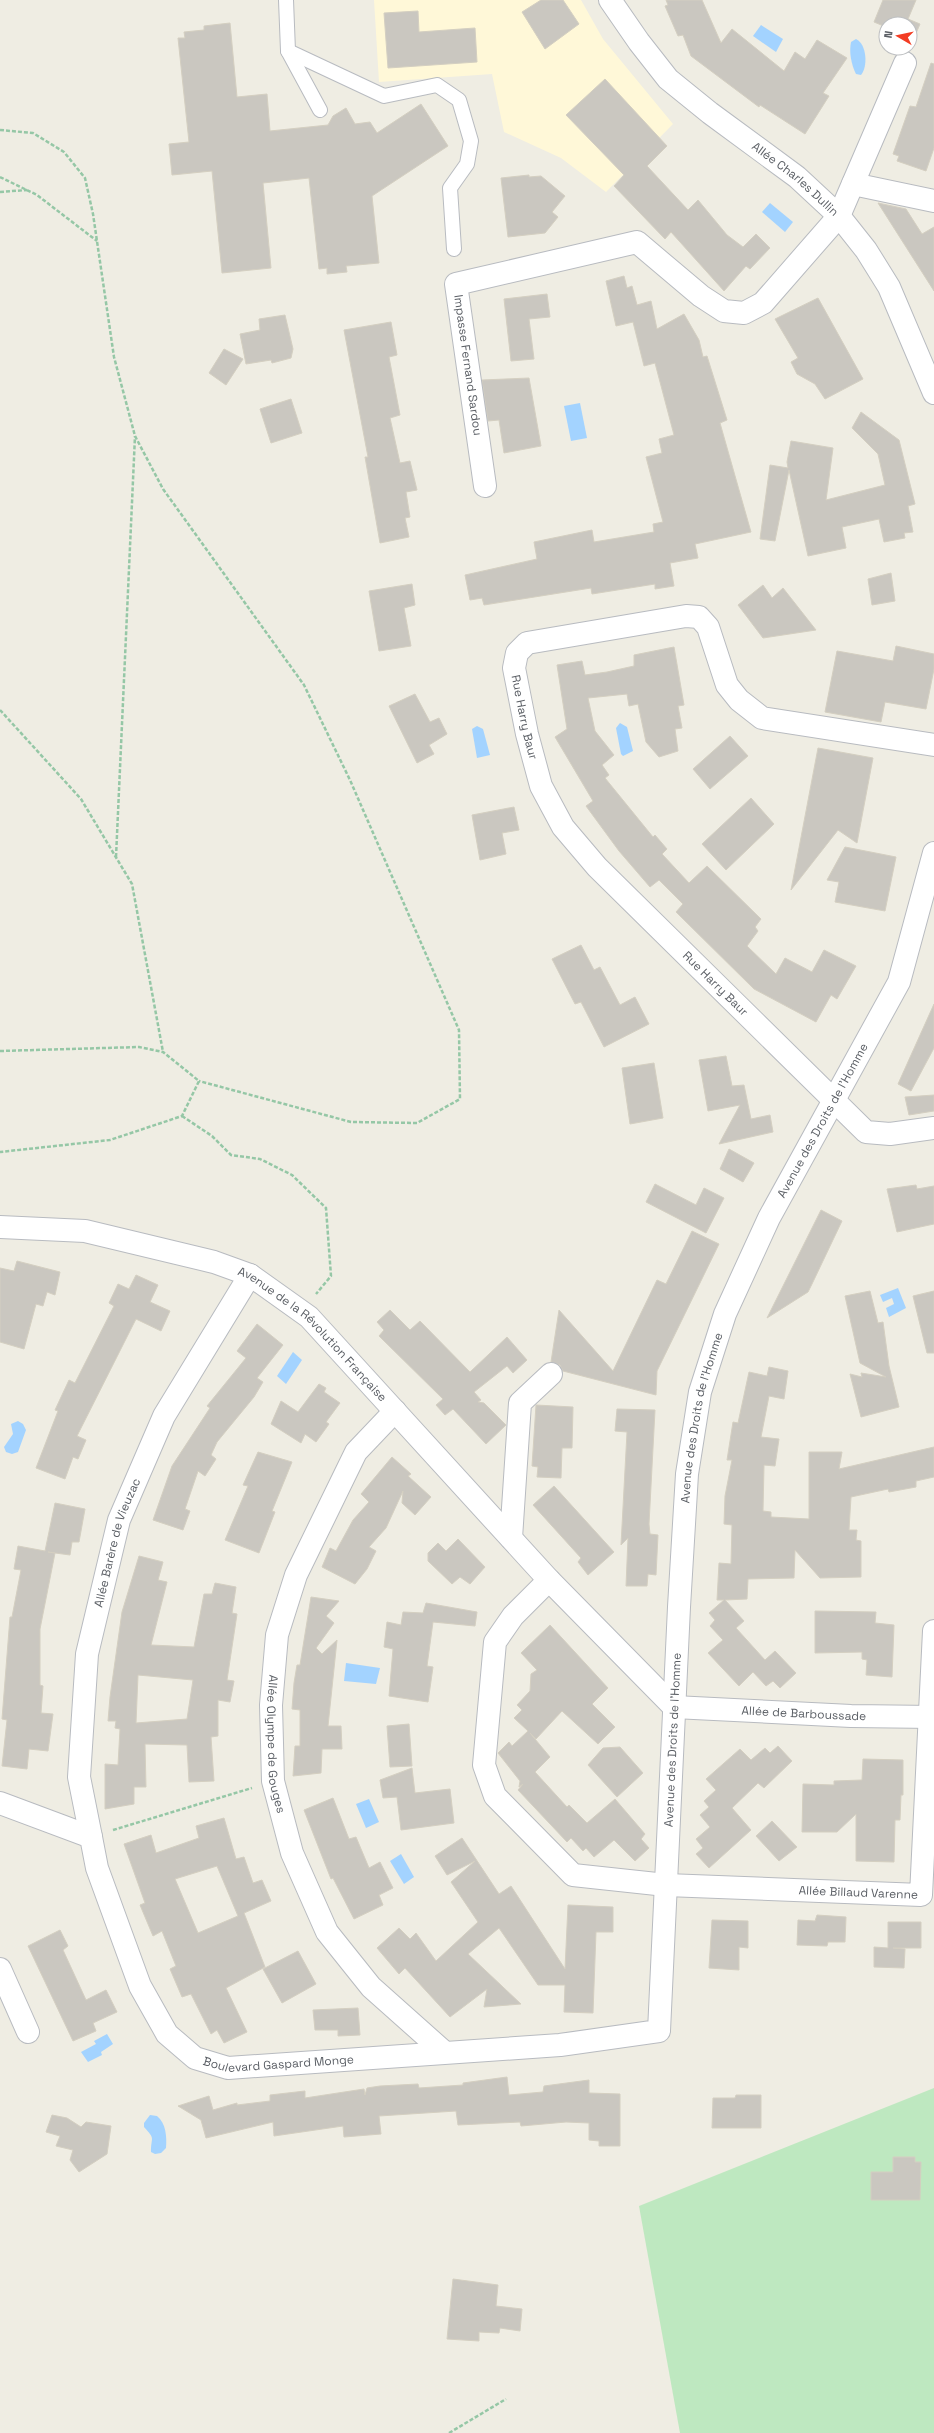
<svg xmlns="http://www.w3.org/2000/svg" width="934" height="2433" font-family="'Space Grotesk',sans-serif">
  <rect width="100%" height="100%" fill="#efede3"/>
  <polygon fill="#fff8d8" points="374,0 581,0 603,39 673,124 606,192 561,158 504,132 492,74 379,82"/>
  <polygon fill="#bee8c0" points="934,2088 934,2433 680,2433 639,2206"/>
  <g fill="#a3d3ff">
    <polygon points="761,25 783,39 776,52 753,36"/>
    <path d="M856 39C867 44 868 67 861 75L856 74C851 64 849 52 851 42Z"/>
    <polygon points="770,203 793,222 785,232 762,212"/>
    <polygon points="580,403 587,438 571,441 564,406"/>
    <polygon points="620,723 627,727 633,751 623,756 621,754 616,728"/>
    <polygon points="477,726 483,729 490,755 477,758 472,729"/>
    <polygon points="898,1288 906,1308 889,1317 886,1308 894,1304 892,1298 883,1302 880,1295"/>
    <polygon points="293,1352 302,1360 286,1384 277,1376"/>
    <polygon points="18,1421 23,1424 26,1430 18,1452 12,1454 6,1452 4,1447 13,1434 11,1424"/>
    <polygon points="346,1663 380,1668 376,1684 344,1681"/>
    <polygon points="369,1799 379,1822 366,1828 356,1804"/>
    <polygon points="401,1854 414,1877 404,1884 390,1861"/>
    <polygon points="107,2034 113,2044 101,2052 102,2055 88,2062 81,2052 96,2044 94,2041"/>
    <path d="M150 2115 157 2116C166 2123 167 2137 166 2148L161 2153 155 2154 151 2152C151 2136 156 2140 144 2127V2123Z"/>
  </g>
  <g fill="#cac7c0" stroke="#d4cfc1" fill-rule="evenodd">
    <polygon points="541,0 563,0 579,24 545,49 522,12"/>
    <polygon points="666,0 702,0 721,43 732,29 784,71 795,52 805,59 817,40 847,58 823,93 829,96 805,134 760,105 759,107 691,56 683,35 678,36 665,6 668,5"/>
    <polygon points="883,0 916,0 908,19 920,24 911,45 910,24 886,24 886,27 874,22"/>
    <polygon points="418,11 419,32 475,28 477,62 388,68 384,13"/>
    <polygon points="230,23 237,97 267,94 270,131 328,125 333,116 346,108 355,124 370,122 377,133 421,104 448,146 372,196 379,263 346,266 347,272 327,274 327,268 319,269 309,178 263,183 271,268 222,273 212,171 172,175 169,144 189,142 178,38 185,38 184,32 204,30 204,26"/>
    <polygon points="931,63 934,64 934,148 926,171 897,161 899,156 893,154 910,106 916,107"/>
    <polygon points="605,79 667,146 647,166 688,210 698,200 727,235 743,247 756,234 770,248 750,269 746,266 724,291 671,232 665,239 614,186 624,175 566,115"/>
    <polygon points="529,175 529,177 541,176 565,196 552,212 558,217 545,233 508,237 501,178"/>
    <polygon points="878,203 906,209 922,234 934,227 934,291"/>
    <polygon points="624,276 627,288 632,286 637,305 651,301 657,329 684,314 699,340 703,357 707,356 727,420 720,423 751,532 695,544 698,558 670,563 674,586 655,589 655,584 592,594 591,588 484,605 482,598 470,600 465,575 537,559 534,542 592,530 594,542 654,532 653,524 663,522 646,457 662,453 659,439 674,435 655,363 644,366 633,322 616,326 606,281"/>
    <polygon points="547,294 550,317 529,319 534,359 511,361 504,299"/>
    <polygon points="818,298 863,379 825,399 815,384 797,374 791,362 798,358 775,319"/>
    <polygon points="285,315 293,349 291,358 272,363 271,360 246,364 240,334 260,330 259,319"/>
    <polygon points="391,322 397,355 389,357 400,415 390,418 400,463 410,461 417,490 406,492 410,517 405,518 409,537 380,543 365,457 368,457 344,330"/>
    <polygon points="224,349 243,359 226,385 209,373"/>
    <polygon points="529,378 541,446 504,453 499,420 488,421 482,380"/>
    <polygon points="291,399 302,433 271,443 260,409"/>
    <polygon points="861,412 899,440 915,504 908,506 913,532 904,533 905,538 884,542 879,519 842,527 846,548 808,556 789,470 775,541 760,539 770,465 788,468 787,462 791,441 833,448 826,500 885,485 878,454 852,428"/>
    <polygon points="891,573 895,601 872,605 868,579"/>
    <polygon points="412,584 415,605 404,608 411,646 379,651 369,591"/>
    <polygon points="763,585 772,598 783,588 816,630 763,638 738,605"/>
    <polygon points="896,646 934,654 934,669 926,709 885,702 881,722 825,712 837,651 893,661"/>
    <polygon points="674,647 684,705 678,706 682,728 675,729 678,751 659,757 646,742 638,704 629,706 627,694 588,698 595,731 614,755 602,765 609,775 605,778 653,837 655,835 667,849 662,854 689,883 707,866 761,919 755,927 758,931 747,946 776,974 785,958 812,972 824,950 856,966 837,999 831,995 816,1022 754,989 676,912 683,904 659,880 650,887 619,851 586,806 593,801 555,737 567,729 557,665 582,661 585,675 607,672 634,666 634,655"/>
    <polygon points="415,694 430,722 439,718 447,734 429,745 434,754 417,763 389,706"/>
    <polygon points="730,736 748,756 710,789 693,769"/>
    <polygon points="818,748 873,758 857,843 838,830 791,890"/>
    <polygon points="751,798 774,824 726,870 702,844"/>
    <polygon points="514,807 519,830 502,833 506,854 480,860 472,815"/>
    <polygon points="845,847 896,857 885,911 835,902 839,882 827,880"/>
    <polygon points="581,945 594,970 600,967 620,1005 635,997 649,1024 604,1047 581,1002 575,1004 552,959"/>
    <polygon points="934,1004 934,1048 911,1091 898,1084"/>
    <polygon points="726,1056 732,1086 744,1085 751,1119 770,1115 773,1132 719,1144 740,1105 708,1111 699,1060"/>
    <polygon points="654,1063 663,1118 630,1124 622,1068"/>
    <polygon points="934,1095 934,1111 909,1115 905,1097"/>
    <polygon points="729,1149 754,1163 743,1182 720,1169"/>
    <polygon points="655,1184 696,1205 704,1188 724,1198 706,1233 646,1202"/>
    <polygon points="916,1185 917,1189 934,1186 934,1224 897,1232 887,1189"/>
    <polygon points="821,1210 842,1221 812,1284 808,1292 767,1318"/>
    <polygon points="692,1231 719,1244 657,1371 656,1395 563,1371 560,1365 551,1362 559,1310 613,1371 657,1280 666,1284"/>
    <polygon points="17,1261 60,1272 55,1295 47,1292 43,1306 36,1304 24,1349 0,1342 0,1268 14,1271"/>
    <polygon points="136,1275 158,1285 150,1302 170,1311 161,1331 136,1319 77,1436 86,1440 78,1459 73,1457 65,1479 36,1468 58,1411 55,1410 69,1380 75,1383 114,1306 109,1303 118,1284 129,1289"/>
    <polygon points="870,1291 878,1323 883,1322 889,1366 899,1407 861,1417 850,1374 862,1377 861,1373 886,1377 860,1363 845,1296"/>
    <polygon points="934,1291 934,1353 927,1353 913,1296"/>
    <polygon points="390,1310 410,1330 420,1321 470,1372 507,1337 527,1360 513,1373 507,1366 474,1392 481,1400 478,1402 484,1403 506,1425 486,1444 453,1409 445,1415 436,1405 443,1399 379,1336 384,1330 377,1322"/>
    <polygon points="257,1324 283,1345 257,1378 263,1382 254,1397 217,1442 211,1455 216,1459 205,1476 198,1471 185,1509 190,1511 183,1530 153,1520 172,1466 210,1408 207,1406 246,1358 237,1351"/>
    <polygon points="769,1367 788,1371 784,1399 769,1396 761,1437 779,1439 775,1466 764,1465 763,1511 771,1512 771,1517 809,1519 809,1452 842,1452 839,1469 934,1447 934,1477 916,1481 916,1487 889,1492 888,1489 851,1497 849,1530 857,1530 856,1540 861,1541 861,1577 820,1578 795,1550 794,1578 748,1579 747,1599 725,1600 744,1621 736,1628 765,1660 775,1651 796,1673 780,1688 773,1681 766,1686 753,1672 739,1686 708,1653 723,1640 710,1626 715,1620 709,1613 724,1600 717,1600 719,1563 731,1564 732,1525 724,1524 725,1496 732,1460 727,1460 733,1422 738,1423 749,1372 767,1376"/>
    <polygon points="319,1384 326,1388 324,1392 340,1403 326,1422 329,1424 316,1442 305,1434 301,1443 271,1424 281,1401 298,1412"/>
    <polygon points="536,1405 573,1407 572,1448 562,1448 561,1478 537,1477 538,1467 532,1466"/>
    <polygon points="617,1409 655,1410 649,1524 650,1534 658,1535 656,1575 648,1574 647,1586 626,1586 628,1538 621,1545 627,1432 615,1431"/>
    <polygon points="258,1452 292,1462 272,1511 275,1512 259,1553 225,1540 248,1486 243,1485"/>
    <polygon points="392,1457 411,1474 408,1476 431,1497 415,1515 402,1503 403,1491 386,1528 369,1547 376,1551 367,1569 355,1584 322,1567 330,1548 336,1551 353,1520 369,1502 361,1494"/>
    <polygon points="554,1486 614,1552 588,1575 578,1562 581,1558 533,1505"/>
    <polygon points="55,1503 85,1509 79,1542 72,1542 70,1555 48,1552 55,1553 40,1629 40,1685 43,1686 41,1713 53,1714 48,1751 29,1749 27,1769 2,1766 7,1720 2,1719 10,1617 12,1617 21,1570 14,1569 18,1546 45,1551"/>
    <polygon points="458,1539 485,1567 470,1584 460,1577 452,1584 428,1561 428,1553 438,1543 446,1551"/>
    <path d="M139 1556 163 1562 158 1580 167 1582 151 1645 194 1647 204 1594H212L215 1583 236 1587 232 1613 237 1614 227 1680 234 1681 230 1702 218 1700V1736L211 1737 214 1781 189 1782 187 1745 145 1744 146 1787H134V1804L105 1809V1764L118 1765 120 1729 115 1728 116 1721H108L110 1697 122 1612ZM138 1675 193 1680 187 1719 136 1723Z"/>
    <polygon points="311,1597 339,1601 326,1616 334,1623 316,1648 322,1654 337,1640 328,1726 341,1726 342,1749 322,1749 321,1773 293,1776 295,1746 300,1746 300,1710 292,1709 294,1683 297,1665 300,1665"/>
    <polygon points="426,1603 477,1612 475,1626 433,1622 427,1666 433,1667 428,1702 389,1696 393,1649 384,1647 387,1622 401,1625 403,1612 423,1613"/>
    <polygon points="815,1611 876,1612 875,1623 894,1625 892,1677 866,1675 867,1660 862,1659 862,1652 815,1653"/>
    <polygon points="550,1625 608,1688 592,1704 615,1727 598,1744 562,1711 536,1739 530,1733 550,1757 535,1772 567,1807 569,1805 587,1823 615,1799 645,1834 641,1839 649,1848 635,1861 614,1840 594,1857 586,1848 583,1851 571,1838 567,1842 518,1790 523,1784 519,1787 520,1781 498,1753 509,1742 512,1746 528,1731 514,1718 522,1710 517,1705 530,1691 531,1674 537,1670 521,1653"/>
    <polygon points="409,1724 412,1766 390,1767 387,1726"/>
    <polygon points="778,1746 792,1761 764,1788 758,1783 732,1808 751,1830 709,1868 696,1854 703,1848 696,1839 710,1827 700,1815 709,1807 704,1801 716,1790 706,1779 740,1749 751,1760 765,1748 770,1753"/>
    <polygon points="620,1747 643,1773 617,1797 588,1765 603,1748"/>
    <polygon points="863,1759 903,1760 903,1795 901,1795 900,1820 895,1820 894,1862 856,1861 856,1814 837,1832 802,1832 803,1784 834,1785 834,1781 862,1780"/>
    <polygon points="412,1768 415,1793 450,1789 454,1823 401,1830 397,1797 383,1798 380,1780"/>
    <polygon points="333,1798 349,1839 356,1837 369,1868 380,1862 393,1888 379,1895 383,1905 354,1919 333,1878 331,1879 304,1810"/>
    <path d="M224 1818 236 1859 244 1857 253 1883 262 1880 271 1901 244 1913 265 1967 226 1988 247 2032 224 2043 217 2030 211 2034 191 1994 182 1997 170 1969 176 1966 162 1931 153 1936 140 1905 145 1903 124 1844 151 1835 156 1853 199 1838 196 1826ZM217 1866 238 1916 198 1933 175 1879Z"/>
    <polygon points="772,1821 797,1847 779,1861 756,1836"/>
    <polygon points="462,1838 499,1894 511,1886 565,1969 568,1905 613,1907 613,1932 596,1932 593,2013 564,2012 565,1985 538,1985 499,1928 468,1954 521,2004 484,2007 487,1989 450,2017 405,1968 399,1974 377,1948 399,1928 410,1939 416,1933 436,1961 478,1922 451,1882 475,1861 447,1875 435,1856"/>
    <polygon points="817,1915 846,1917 845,1942 828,1942 827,1946 797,1945 798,1920 815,1921"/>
    <polygon points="712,1920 748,1921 748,1948 739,1947 739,1970 709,1968"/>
    <polygon points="888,1922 921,1922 921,1948 893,1948 905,1949 904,1968 874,1967 874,1947 888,1948"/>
    <polygon points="60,1930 68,1946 63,1950 86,2000 106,1990 117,2012 93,2023 96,2031 73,2041 28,1946"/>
    <polygon points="298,1951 316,1984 282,2003 263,1969"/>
    <polygon points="358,2008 360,2035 338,2036 338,2030 315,2030 313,2010"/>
    <polygon points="507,2077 509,2095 543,2092 544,2086 589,2080 589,2093 620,2094 620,2146 599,2146 599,2141 589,2140 589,2123 566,2122 521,2126 520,2122 458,2125 456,2111 379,2116 381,2134 344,2137 343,2126 274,2136 273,2122 206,2138 201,2120 178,2106 209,2096 213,2110 237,2103 237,2105 270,2101 270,2095 305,2091 305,2098 364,2089 365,2095 367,2088 380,2086 418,2084 419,2088 463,2085 463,2083"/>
    <polygon points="736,2095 761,2095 761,2128 712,2128 713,2098 735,2098"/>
    <polygon points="52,2115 67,2118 81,2127 86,2122 111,2126 107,2154 79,2172 70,2160 73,2150 56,2146 60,2136 46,2132"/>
    <polygon points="893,2157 915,2157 915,2162 921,2162 920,2200 871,2200 871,2172 893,2172"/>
    <polygon points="453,2279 498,2285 496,2306 522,2309 520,2331 500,2328 499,2333 479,2332 479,2341 447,2339"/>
  </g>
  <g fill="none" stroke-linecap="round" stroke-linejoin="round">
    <g stroke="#b8bbc0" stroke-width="16">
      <g id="lane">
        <polyline points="286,0 288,51 320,110"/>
        <polyline points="288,51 384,96 437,85 459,100 471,141 467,164 450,188 454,249"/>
      </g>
    </g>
    <g stroke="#b8bbc0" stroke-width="24">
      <g id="street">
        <path id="s1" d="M610 0 639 42 668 79 710 113 797 177 839 216 866 250 889 287 934 393"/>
        <polyline points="853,184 934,201"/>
        <polyline points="485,486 456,284 637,242 701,296 724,311 744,313 763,303 839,216 905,63"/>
        <path id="s2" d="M934 745 762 718 739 700 727 685 708 627 699 617 686 616 527 643 517 653 514 668 527 734 541 786 563 827 597 867 866 1132 890 1134 934 1128"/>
        <path id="s3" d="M0 1227 85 1231 214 1262 250 1275 309 1317 549 1580 674 1707"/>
        <path id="s4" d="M395 1411 356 1452 296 1575 277 1635 271 1705 273 1781 292 1853 327 1932 371 1987 444 2052"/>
        <polyline points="511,1538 520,1403 551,1374"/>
        <path id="s5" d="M549 1580 513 1616 495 1642 484 1765 495 1796 573 1875 666 1885 921 1895 934 1631"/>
        <path id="s6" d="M674 1707 851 1716 934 1717"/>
        <path id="s7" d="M0 1803 91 1837 97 1868 140 1986 167 2034 195 2058 228 2068 560 2045 659 2031 679 1607 687 1474 700 1392 725 1314 769 1218 899 982 934 853"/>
        <path id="s8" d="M91 1837 79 1777 87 1654 119 1520 164 1416 250 1275"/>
        <polyline points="0,1969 28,2032"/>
      </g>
    </g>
    <g stroke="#95c7a6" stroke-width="2.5" stroke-dasharray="4 2" stroke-linecap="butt">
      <polyline points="0,130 33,133 64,152 85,178 93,214 114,357 135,436 163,489 304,685 350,780 459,1030 460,1099 417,1123 351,1122 199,1081"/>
      <polyline points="0,177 37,195 97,241"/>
      <polyline points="0,192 27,190"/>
      <polyline points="0,710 81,799 132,884 163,1052"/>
      <polyline points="116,857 135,436"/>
      <polyline points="0,1051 139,1047 163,1052 199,1081 182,1116 110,1140 0,1152"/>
      <polyline points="182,1116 212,1136 231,1155 260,1159 292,1175 326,1208 331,1276 316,1294"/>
      <polyline points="113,1830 252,1788"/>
      <polyline points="449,2433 506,2399"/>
    </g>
    <use href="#lane" stroke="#fff" stroke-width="14"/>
    <use href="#street" stroke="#fff" stroke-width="22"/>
  </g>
  <g text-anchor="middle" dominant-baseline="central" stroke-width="3" stroke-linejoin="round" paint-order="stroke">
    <g font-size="12" fill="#5b5f65" stroke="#fff">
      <text stroke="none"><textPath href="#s1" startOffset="260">Allée Charles Dullin</textPath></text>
      <text transform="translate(468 365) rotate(82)">Impasse Fernand Sardou</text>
      <text stroke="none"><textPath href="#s2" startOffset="551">Rue Harry Baur</textPath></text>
      <text stroke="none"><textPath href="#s2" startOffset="887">Rue Harry Baur</textPath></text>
      <text stroke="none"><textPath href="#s7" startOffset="1753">Avenue des Droits de l'Homme</textPath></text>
      <text stroke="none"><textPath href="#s3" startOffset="342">Avenue de la Révolution Française</textPath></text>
      <text stroke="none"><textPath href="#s7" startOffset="1429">Avenue des Droits de l'Homme</textPath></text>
      <text stroke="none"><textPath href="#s8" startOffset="300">Allée Barère de Vieuzac</textPath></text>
      <text stroke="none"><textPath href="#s6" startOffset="130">Allée de Barboussade</textPath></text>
      <text stroke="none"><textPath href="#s7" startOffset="1105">Avenue des Droits de l'Homme</textPath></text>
      <text stroke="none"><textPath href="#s4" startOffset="366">Allée Olympe de Gouges</textPath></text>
      <text stroke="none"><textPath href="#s5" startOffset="636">Allée Billaud Varenne</textPath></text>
      <text stroke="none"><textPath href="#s7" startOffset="431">Boulevard Gaspard Monge</textPath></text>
    </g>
  </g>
  <g transform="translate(898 36) rotate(279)"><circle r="19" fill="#ffffff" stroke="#bdbfc1"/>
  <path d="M0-3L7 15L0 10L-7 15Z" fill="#f33d24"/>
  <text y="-6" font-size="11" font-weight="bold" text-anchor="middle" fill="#5b5f65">N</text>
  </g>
</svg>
